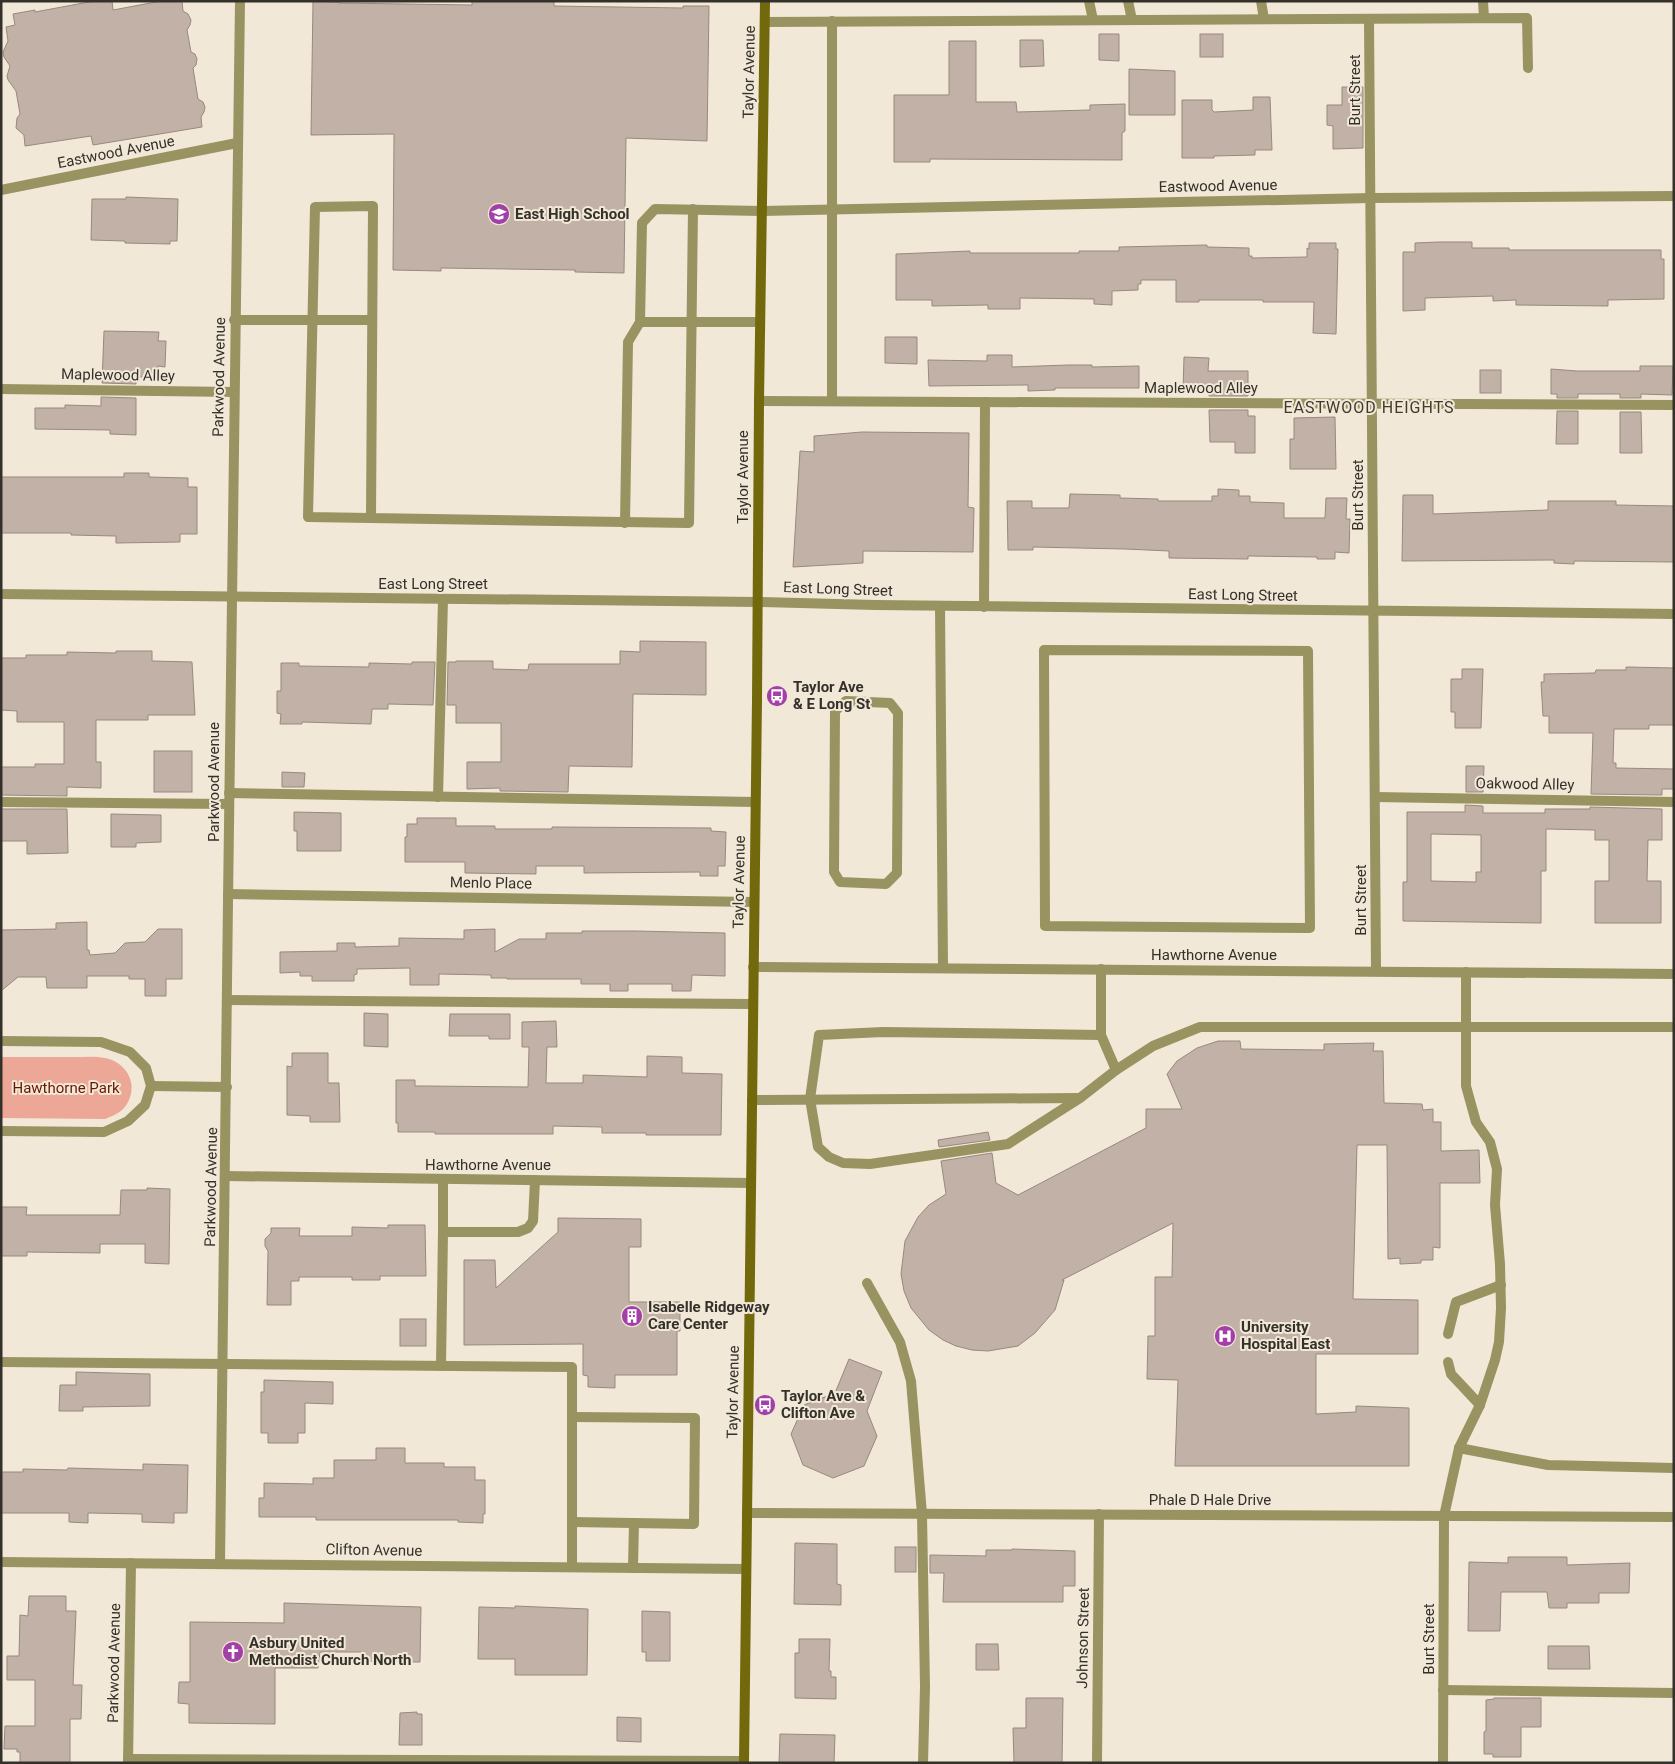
<svg xmlns="http://www.w3.org/2000/svg" width="1675" height="1764" font-family="Roboto,sans-serif">
  <rect width="100%" height="100%" fill="#f2e8d8"/>
  <path fill="#eda796" d="M1 1057C26 1057 50 1057 74 1057 84 1057 96 1056 105 1058 122 1061 135 1077 131 1094 127 1109 119 1114 105 1119L1 1118Z"/>
  <g fill="#c1b1a7" stroke="#98897f" fill-rule="evenodd">
    <polygon points="94,1 112,1 113,10 161,1 182,1 183,11 188,14 191,20 190,25 187,30 191,52 195,54 197,59 196,65 193,68 198,99 203,102 205,107 204,112 201,117 202,127 93,145 91,136 25,146 24,135 16,128 17,118 20,114 16,91 8,80 7,76 10,66 4,57 3,52 8,41 6,27 15,25 13,14 35,10 35,12"/>
    <polygon points="313,1 339,2 339,3 472,5 472,1 554,1 554,6 683,8 683,6 709,6 707,141 626,138 624,273 575,272 575,270 441,268 441,271 393,270 394,134 311,135"/>
    <polygon points="1099,34 1119,34 1119,61 1099,60"/>
    <rect x="1200" y="34" width="23" height="23"/>
    <polygon points="1020,40 1043,40 1044,66 1020,67"/>
    <polygon points="949,41 976,41 976,102 1016,102 1017,112 1090,110 1090,105 1125,104 1125,131 1122,133 1122,160 930,159 930,162 894,162 894,95 949,95"/>
    <polygon points="1129,69 1175,71 1175,115 1129,115"/>
    <polygon points="1342,87 1363,87 1363,148 1333,149 1333,126 1327,125 1327,105 1342,105"/>
    <polygon points="1253,97 1270,97 1272,150 1255,150 1255,155 1214,156 1214,158 1182,158 1182,100 1212,100 1212,110 1214,112 1253,110"/>
    <polygon points="126,197 178,199 177,241 170,241 170,244 125,243 125,241 91,240 92,199 126,199"/>
    <polygon points="1438,242 1472,242 1472,248 1509,248 1509,250 1661,250 1661,259 1664,259 1664,299 1608,300 1608,306 1516,305 1516,300 1493,301 1493,296 1425,298 1425,310 1403,311 1403,252 1415,252 1415,243"/>
    <polygon points="1309,243 1336,243 1336,249 1338,249 1336,334 1313,333 1314,302 1263,302 1263,300 1199,300 1199,302 1176,302 1176,280 1141,280 1141,284 1138,284 1138,290 1112,291 1112,305 1094,304 1094,299 1020,298 1020,309 988,309 988,305 932,306 932,300 896,300 896,254 970,251 970,253 1079,253 1079,251 1119,251 1119,247 1207,245 1207,247 1249,248 1249,256 1252,256 1252,258 1307,257 1307,248 1309,249"/>
    <polygon points="104,331 159,332 158,341 166,341 165,367 158,366 157,377 136,377 136,384 102,383"/>
    <polygon points="885,337 917,337 917,364 885,363"/>
    <polygon points="987,355 1012,355 1012,367 1068,365 1092,365 1092,367 1139,366 1139,388 1055,388 1055,390 1028,391 1028,385 929,386 928,360 987,361"/>
    <polygon points="1184,357 1209,358 1208,371 1248,371 1248,396 1209,396 1209,392 1183,391"/>
    <polygon points="1640,366 1673,366 1672,395 1641,394 1641,398 1620,398 1620,394 1578,394 1578,398 1557,398 1557,394 1551,394 1551,369 1577,371 1640,371"/>
    <rect x="1480" y="370" width="21" height="23"/>
    <polygon points="101,397 136,398 136,435 110,434 110,430 35,429 35,408 65,408 65,405 101,406"/>
    <polygon points="1209,410 1248,410 1248,416 1255,416 1255,453 1235,453 1235,442 1210,442"/>
    <polygon points="1557,411 1578,411 1578,444 1556,444"/>
    <polygon points="1620,412 1641,412 1642,453 1620,453"/>
    <polygon points="1335,417 1336,469 1290,469 1290,439 1294,439 1294,418"/>
    <polygon points="862,432 969,433 968,507 974,508 973,552 863,551 863,563 793,567 800,451 814,452 814,436"/>
    <polygon points="124,473 149,473 149,477 188,478 188,487 197,487 197,534 180,534 180,542 116,543 116,536 71,535 71,533 1,533 1,477 124,477"/>
    <polygon points="1218,489 1239,490 1239,496 1250,496 1250,502 1284,503 1284,518 1325,518 1326,498 1347,498 1346,519 1350,519 1349,553 1335,552 1335,559 1317,559 1317,557 1248,556 1248,559 1169,558 1169,551 1125,549 1033,547 1033,550 1008,550 1007,501 1032,501 1032,508 1069,508 1070,494 1120,495 1120,498 1158,499 1158,501 1212,501 1212,496 1218,496"/>
    <polygon points="1403,495 1433,495 1433,514 1548,510 1548,501 1616,501 1616,505 1674,506 1674,562 1574,561 1574,564 1554,563 1554,560 1402,561"/>
    <polygon points="640,641 706,642 706,695 633,694 632,767 569,766 568,792 500,791 500,788 467,789 467,762 501,762 501,723 456,723 456,705 447,705 448,662 456,662 456,661 493,661 493,669 528,670 529,664 620,664 620,651 640,652"/>
    <polygon points="116,651 152,651 152,661 192,662 195,715 148,715 148,720 96,720 96,762 101,762 101,788 67,787 67,796 1,795 1,767 35,767 35,764 64,764 64,722 17,722 17,711 1,710 1,658 26,658 26,655 67,655 67,652 116,653"/>
    <polygon points="412,662 435,662 433,705 388,704 388,709 372,709 371,724 302,722 302,724 280,724 281,714 277,713 277,691 281,691 281,663 299,663 299,666 369,667 369,663 412,664"/>
    <polygon points="1626,667 1674,668 1674,725 1649,725 1649,729 1614,729 1613,763 1616,763 1616,768 1674,769 1674,789 1662,789 1662,795 1591,794 1593,733 1549,733 1549,716 1543,716 1541,682 1544,682 1544,674 1595,673 1596,670 1626,670"/>
    <polygon points="1462,669 1483,669 1481,728 1455,728 1455,712 1451,712 1451,679 1462,679"/>
    <rect x="154" y="751" width="38" height="41"/>
    <polygon points="1466,766 1484,766 1483,792 1466,792"/>
    <polygon points="282,772 305,773 304,787 282,787"/>
    <path d="M1465 805 1483 806V813H1545V809H1590V807L1662 809V840H1648L1647 881H1661V923H1595V881H1609V840H1595V830L1546 829V871H1541V923L1403 921V882H1407V812H1465ZM1431 834 1481 835V872H1476V882L1431 881Z"/>
    <polygon points="1,809 67,809 68,853 27,854 27,841 1,841"/>
    <polygon points="294,812 341,813 341,851 297,851 297,831 294,831"/>
    <polygon points="111,814 161,815 161,842 136,843 136,847 111,847"/>
    <polygon points="417,818 456,818 456,826 495,826 495,829 552,829 552,827 711,828 711,831 726,832 725,866 718,866 718,876 700,876 700,872 584,873 584,866 536,866 536,874 465,873 465,862 405,862 405,837 407,837 407,824 417,824"/>
    <polygon points="87,922 87,950 89,950 90,955 115,953 125,943 145,942 158,929 182,929 182,979 166,979 166,996 145,996 145,979 129,979 129,976 87,976 87,988 47,988 46,977 18,977 1,991 1,930 56,929 56,923"/>
    <polygon points="495,929 495,952 519,939 546,939 546,933 582,933 582,931 635,931 725,933 725,976 692,975 691,991 672,991 672,984 628,984 628,991 610,991 610,984 581,984 581,979 507,979 507,978 491,978 491,975 439,974 439,985 410,985 410,968 357,969 357,974 354,975 354,981 312,981 312,976 300,976 300,972 280,973 280,952 337,951 337,943 355,943 355,947 399,946 399,938 464,939 464,930"/>
    <polygon points="364,1013 388,1014 388,1047 364,1046"/>
    <polygon points="450,1014 510,1014 510,1039 489,1039 489,1036 449,1036"/>
    <polygon points="556,1021 557,1047 547,1047 546,1083 583,1083 583,1075 647,1077 647,1056 682,1057 682,1073 722,1074 721,1135 646,1135 646,1133 602,1133 602,1127 553,1126 553,1134 435,1134 435,1132 398,1132 398,1123 396,1123 396,1080 415,1080 415,1086 427,1086 528,1087 529,1047 522,1047 522,1022"/>
    <polygon points="1218,1041 1240,1041 1241,1049 1324,1050 1324,1044 1374,1043 1373,1051 1383,1051 1384,1103 1422,1104 1423,1110 1433,1109 1433,1122 1441,1122 1441,1151 1479,1150 1480,1183 1440,1183 1440,1248 1433,1247 1433,1260 1421,1260 1421,1263 1400,1264 1400,1258 1388,1259 1387,1145 1357,1145 1353,1299 1418,1300 1418,1354 1316,1354 1316,1414 1356,1412 1356,1406 1409,1408 1409,1466 1175,1466 1178,1380 1147,1379 1148,1336 1155,1336 1155,1277 1172,1277 1173,1223 1062,1280 1064,1280 1055,1310 1035,1333 1018,1346 988,1351 972,1350 956,1346 943,1340 929,1330 911,1308 904,1291 901,1274 905,1241 918,1217 929,1205 946,1194 941,1161 992,1153 996,1183 1018,1195 1146,1128 1146,1109 1182,1109 1167,1074 1177,1061 1197,1048"/>
    <polygon points="292,1053 328,1053 328,1083 339,1083 340,1122 310,1122 310,1116 287,1115 287,1066 292,1067"/>
    <polygon points="988,1132 990,1140 939,1147 938,1140"/>
    <polygon points="147,1188 170,1189 169,1264 145,1263 145,1244 100,1244 100,1253 27,1252 27,1256 1,1256 1,1207 27,1207 26,1215 120,1215 121,1190 147,1190"/>
    <polygon points="558,1218 641,1219 641,1247 629,1247 629,1302 680,1302 680,1331 677,1331 677,1375 615,1375 615,1388 588,1387 588,1376 583,1375 583,1344 464,1345 464,1260 495,1260 496,1288 558,1232"/>
    <polygon points="388,1225 425,1225 426,1276 380,1276 380,1280 352,1280 352,1277 299,1277 299,1281 291,1281 291,1305 267,1305 268,1251 265,1246 265,1239 271,1233 271,1228 300,1228 299,1236 352,1236 352,1227 388,1228"/>
    <rect x="400" y="1319" width="26" height="27"/>
    <polygon points="849,1359 882,1372 867,1411 877,1436 864,1466 833,1478 803,1465 791,1434 804,1405 835,1393"/>
    <polygon points="76,1372 150,1374 150,1406 83,1407 83,1411 59,1411 60,1385 76,1385"/>
    <polygon points="264,1380 333,1382 333,1404 305,1403 305,1433 298,1433 298,1443 268,1443 268,1433 261,1433 261,1392 264,1392"/>
    <polygon points="376,1448 405,1448 405,1463 444,1463 444,1467 475,1467 475,1480 485,1480 485,1514 483,1514 483,1523 458,1522 458,1520 316,1520 316,1517 259,1517 259,1498 264,1498 264,1483 313,1484 313,1478 334,1478 334,1460 376,1460"/>
    <polygon points="143,1464 188,1465 187,1513 174,1513 174,1523 142,1522 142,1514 88,1513 88,1523 69,1522 69,1513 1,1513 1,1472 23,1472 23,1469 67,1470 68,1468 143,1470"/>
    <polygon points="795,1543 837,1544 837,1584 841,1585 841,1605 794,1604"/>
    <rect x="895" y="1547" width="21" height="25"/>
    <polygon points="1012,1549 1075,1551 1075,1586 1063,1586 1063,1602 943,1602 944,1573 930,1573 930,1555 986,1556 986,1550 1012,1550"/>
    <polygon points="1508,1557 1567,1557 1567,1565 1630,1563 1629,1593 1599,1593 1599,1603 1567,1603 1567,1608 1549,1608 1547,1592 1501,1592 1500,1631 1468,1631 1469,1562 1508,1563"/>
    <polygon points="29,1596 66,1596 66,1611 76,1611 73,1685 82,1685 81,1719 70,1719 70,1763 20,1763 20,1752 17,1752 17,1749 4,1749 5,1726 35,1726 35,1680 7,1680 7,1656 19,1656 20,1615 28,1616"/>
    <polygon points="284,1603 421,1607 420,1662 361,1661 361,1652 320,1652 318,1668 275,1668 275,1724 189,1723 189,1704 178,1703 179,1682 190,1682 190,1622 284,1623"/>
    <polygon points="515,1606 588,1609 587,1675 515,1675 515,1659 478,1659 479,1607 515,1608"/>
    <polygon points="642,1611 670,1612 670,1661 646,1661 646,1652 642,1652"/>
    <polygon points="799,1639 830,1639 829,1671 831,1671 831,1677 836,1677 836,1699 795,1698 795,1653 799,1653"/>
    <polygon points="976,1644 998,1644 999,1670 976,1670"/>
    <polygon points="1548,1646 1589,1646 1590,1669 1548,1669"/>
    <polygon points="1026,1698 1063,1698 1062,1763 1014,1763 1013,1728 1026,1728"/>
    <polygon points="1494,1698 1541,1698 1541,1727 1521,1727 1521,1757 1493,1757 1493,1754 1484,1754 1484,1732 1486,1731 1486,1700 1494,1699"/>
    <polygon points="417,1712 417,1714 422,1714 422,1745 399,1745 400,1713"/>
    <polygon points="617,1717 641,1718 641,1742 617,1741"/>
    <polygon points="780,1734 835,1735 834,1763 779,1763"/>
  </g>
  <g fill="none" stroke-linecap="round" stroke-linejoin="round">
    <g stroke="#989361" stroke-width="10">
      <polyline points="1089,1 1093,20"/>
      <polyline points="1128,1 1132,20"/>
      <polyline points="1261,1 1264,19"/>
      <polyline points="1483,1 1484,18"/>
      <polyline points="832,21 832,401"/>
      <polyline points="765,22 1527,18 1528,68"/>
      <polyline points="1,190 237,143"/>
      <polyline points="234,320 372,320"/>
      <polyline points="640,322 760,322"/>
      <polyline points="1,389 234,392"/>
      <polyline points="759,401 1674,405"/>
      <polyline points="371,518 373,206 315,207 308,517 689,523 693,209"/>
      <polyline points="625,523 628,342 640,322 642,223 655,209 762,211"/>
      <polyline points="940,606 943,968"/>
      <polyline points="984,607 985,402"/>
      <polygon points="1044,650 1308,651 1310,928 1045,926"/>
      <polygon points="846,701 890,703 898,713 897,873 886,884 840,882 834,872 835,711"/>
      <polyline points="229,793 755,802"/>
      <polyline points="438,797 443,599"/>
      <polyline points="1375,797 1674,802"/>
      <polyline points="1,802 229,804"/>
      <polyline points="1101,969 1101,1035 1116,1070"/>
      <polyline points="228,1000 753,1004"/>
      <polyline points="1101,1035 883,1032 819,1035 810,1099 818,1147 829,1157 843,1163 870,1164 1008,1144 1080,1098 1116,1070 1153,1046 1200,1027 1674,1027"/>
      <polyline points="752,1100 1079,1098"/>
      <polyline points="443,1179 443,1232 518,1232 528,1228 533,1221 535,1180"/>
      <polyline points="867,1283 900,1342 911,1381 922,1514 925,1687 923,1763"/>
      <polyline points="1448,1334 1456,1302 1501,1285"/>
      <polyline points="1,1362 572,1367 572,1567"/>
      <polyline points="1448,1362 1451,1374 1480,1405"/>
      <polyline points="441,1366 443,1232"/>
      <polyline points="1459,1448 1480,1405 1495,1360 1499,1342 1501,1308 1500,1264 1495,1205 1497,1169 1490,1142 1476,1122 1466,1086 1466,972"/>
      <polyline points="1444,1516 1459,1448 1548,1465 1674,1468"/>
      <polyline points="572,1522 694,1524 695,1418 572,1417"/>
      <polyline points="633,1568 634,1523"/>
      <polyline points="1443,1690 1674,1693"/>
      <polyline points="128,1759 744,1761"/>
    </g>
    <g stroke="#989361" stroke-width="10">
      <polyline points="1369,19 1376,971"/>
      <polyline points="762,211 1371,198 1674,196"/>
      <polyline points="1,594 758,602 875,605 1674,614"/>
      <polyline points="228,894 754,902"/>
      <polyline points="753,967 1674,974"/>
      <polyline points="1,1041 101,1042 130,1052 146,1068 151,1086 145,1105 128,1121 104,1132 1,1131"/>
      <polyline points="151,1086 227,1087"/>
      <polyline points="226,1176 751,1183"/>
      <polyline points="747,1513 1674,1517"/>
      <polyline points="1,1562 746,1569"/>
      <path d="M220 1564C228 1043 230 522 240 1"/>
      <polyline points="128,1763 131,1563"/>
      <polyline points="1097,1763 1099,1514"/>
      <polyline points="1443,1763 1444,1516"/>
    </g>
    <polyline stroke="#72690c" stroke-width="10" points="744,1763 757,700 759,401 765,1"/>
  </g>
  <defs>
    <g id="school-disc" transform="scale(1.125)"><circle r="9.5" fill="#a141a8" stroke="#f2e8d8"/><path d="M0-5L7-2L0 1L-7-2ZM-4 1L0 2.5L4 1V4Q0 6-4 4Z" fill="#fff"/></g>
    <g id="bus-disc" transform="scale(1.125)"><circle r="9.5" fill="#a141a8" stroke="#f2e8d8"/><path d="M-5-6H5V4H4V6H2V4H-2V6H-4V4H-5ZM-3.5-4V0h7V-4ZM-3.5 1.2v1.5H-2V1.2ZM2 1.2v1.5H3.5V1.2Z" fill="#fff"/></g>
    <g id="building-disc" transform="scale(1.125)"><circle r="9.5" fill="#a141a8" stroke="#f2e8d8"/><path d="M-4-6H4V6H1V3H-1V6H-4ZM-2.5-4.3h1.7v1.8h-1.7ZM.8-4.3h1.7v1.8H.8ZM-2.5-1h1.7V.8h-1.7ZM.8-1h1.7V.8H.8Z" fill="#fff"/></g>
    <g id="hospital-disc" transform="scale(1.125)"><circle r="9.5" fill="#a141a8" stroke="#f2e8d8"/><path d="M-5-5h3v3.5h4V-5h3V5h-3V1.5h-4V5h-3Z" fill="#fff"/></g>
    <g id="church-disc" transform="scale(1.125)"><circle r="9.5" fill="#a141a8" stroke="#f2e8d8"/><path d="M-1.2-6h2.4v3.5h3.3v2.4h-3.3V6h-2.4V-.1h-3.3v-2.4h3.3Z" fill="#fff"/></g>
  </defs>
  <g fill-rule="evenodd">
    <use href="#school-disc" x="499" y="214"/>
    <use href="#bus-disc" x="777" y="696"/>
    <use href="#building-disc" x="632" y="1316"/>
    <use href="#hospital-disc" x="1225" y="1336"/>
    <use href="#bus-disc" x="765" y="1405"/>
    <use href="#church-disc" x="233" y="1652"/>
  </g>
  <g text-anchor="middle" dominant-baseline="central" stroke-width="4" stroke-linejoin="round" paint-order="stroke">
    <g font-size="15" fill="#34302a" stroke="#f2e8d8">
      <text transform="translate(749 72) rotate(-89)">Taylor Avenue</text>
      <text transform="translate(1355 90) rotate(-90)">Burt Street</text>
      <text transform="translate(116 152) rotate(-11)">Eastwood Avenue</text>
      <text transform="translate(1218 186) rotate(-1)">Eastwood Avenue</text>
      <text transform="translate(118 375) rotate(1)">Maplewood Alley</text>
      <text transform="translate(219 377) rotate(-89)">Parkwood Avenue</text>
      <text x="1201" y="388">Maplewood Alley</text>
      <text transform="translate(743 477) rotate(-90)">Taylor Avenue</text>
      <text transform="translate(1358 495) rotate(-90)">Burt Street</text>
      <text x="433" y="584">East Long Street</text>
      <text transform="translate(838 589) rotate(2)">East Long Street</text>
      <text transform="translate(1243 595) rotate(1)">East Long Street</text>
      <text transform="translate(214 782) rotate(-90)">Parkwood Avenue</text>
      <text transform="translate(1525 784) rotate(1)">Oakwood Alley</text>
      <text transform="translate(739 882) rotate(-89)">Taylor Avenue</text>
      <text transform="translate(491 883) rotate(1)">Menlo Place</text>
      <text transform="translate(1361 900) rotate(-90)">Burt Street</text>
      <text x="1214" y="955">Hawthorne Avenue</text>
      <text x="488" y="1165">Hawthorne Avenue</text>
      <text transform="translate(211 1187) rotate(-89)">Parkwood Avenue</text>
      <text transform="translate(733 1392) rotate(-89)">Taylor Avenue</text>
      <text x="1210" y="1500">Phale D Hale Drive</text>
      <text transform="translate(374 1550) rotate(1)">Clifton Avenue</text>
      <text transform="translate(1083 1638) rotate(-89)">Johnson Street</text>
      <text transform="translate(1429 1639) rotate(-90)">Burt Street</text>
      <text transform="translate(114 1663) rotate(-89)">Parkwood Avenue</text>
    </g>
    <g font-size="15" font-weight="bold" fill="#34302a" stroke="#f2e8d8" text-anchor="start">
      <text x="515" y="214">East High School</text>
      <text x="793" y="687">Taylor Ave<tspan x="793" dy="17">&amp; E Long St</tspan></text>
      <text x="648" y="1307">Isabelle Ridgeway<tspan x="648" dy="17">Care Center</tspan></text>
      <text x="1241" y="1327">University<tspan x="1241" dy="17">Hospital East</tspan></text>
      <text x="781" y="1396">Taylor Ave &amp;<tspan x="781" dy="17">Clifton Ave</tspan></text>
      <text x="249" y="1643">Asbury United<tspan x="249" dy="17">Methodist Church North</tspan></text>
    </g>
    <g font-size="15" fill="#6c1602" stroke="#f2e8d8">
      <text x="66" y="1088">Hawthorne Park</text>
    </g>
    <g font-size="16" letter-spacing="1" fill="#40392c" stroke="#f2e8d8">
      <text x="1369" y="407">EASTWOOD HEIGHTS</text>
    </g>
  </g>
  <rect width="1675" height="1764" fill="none" stroke="#34302a" stroke-width="5"/>
</svg>
